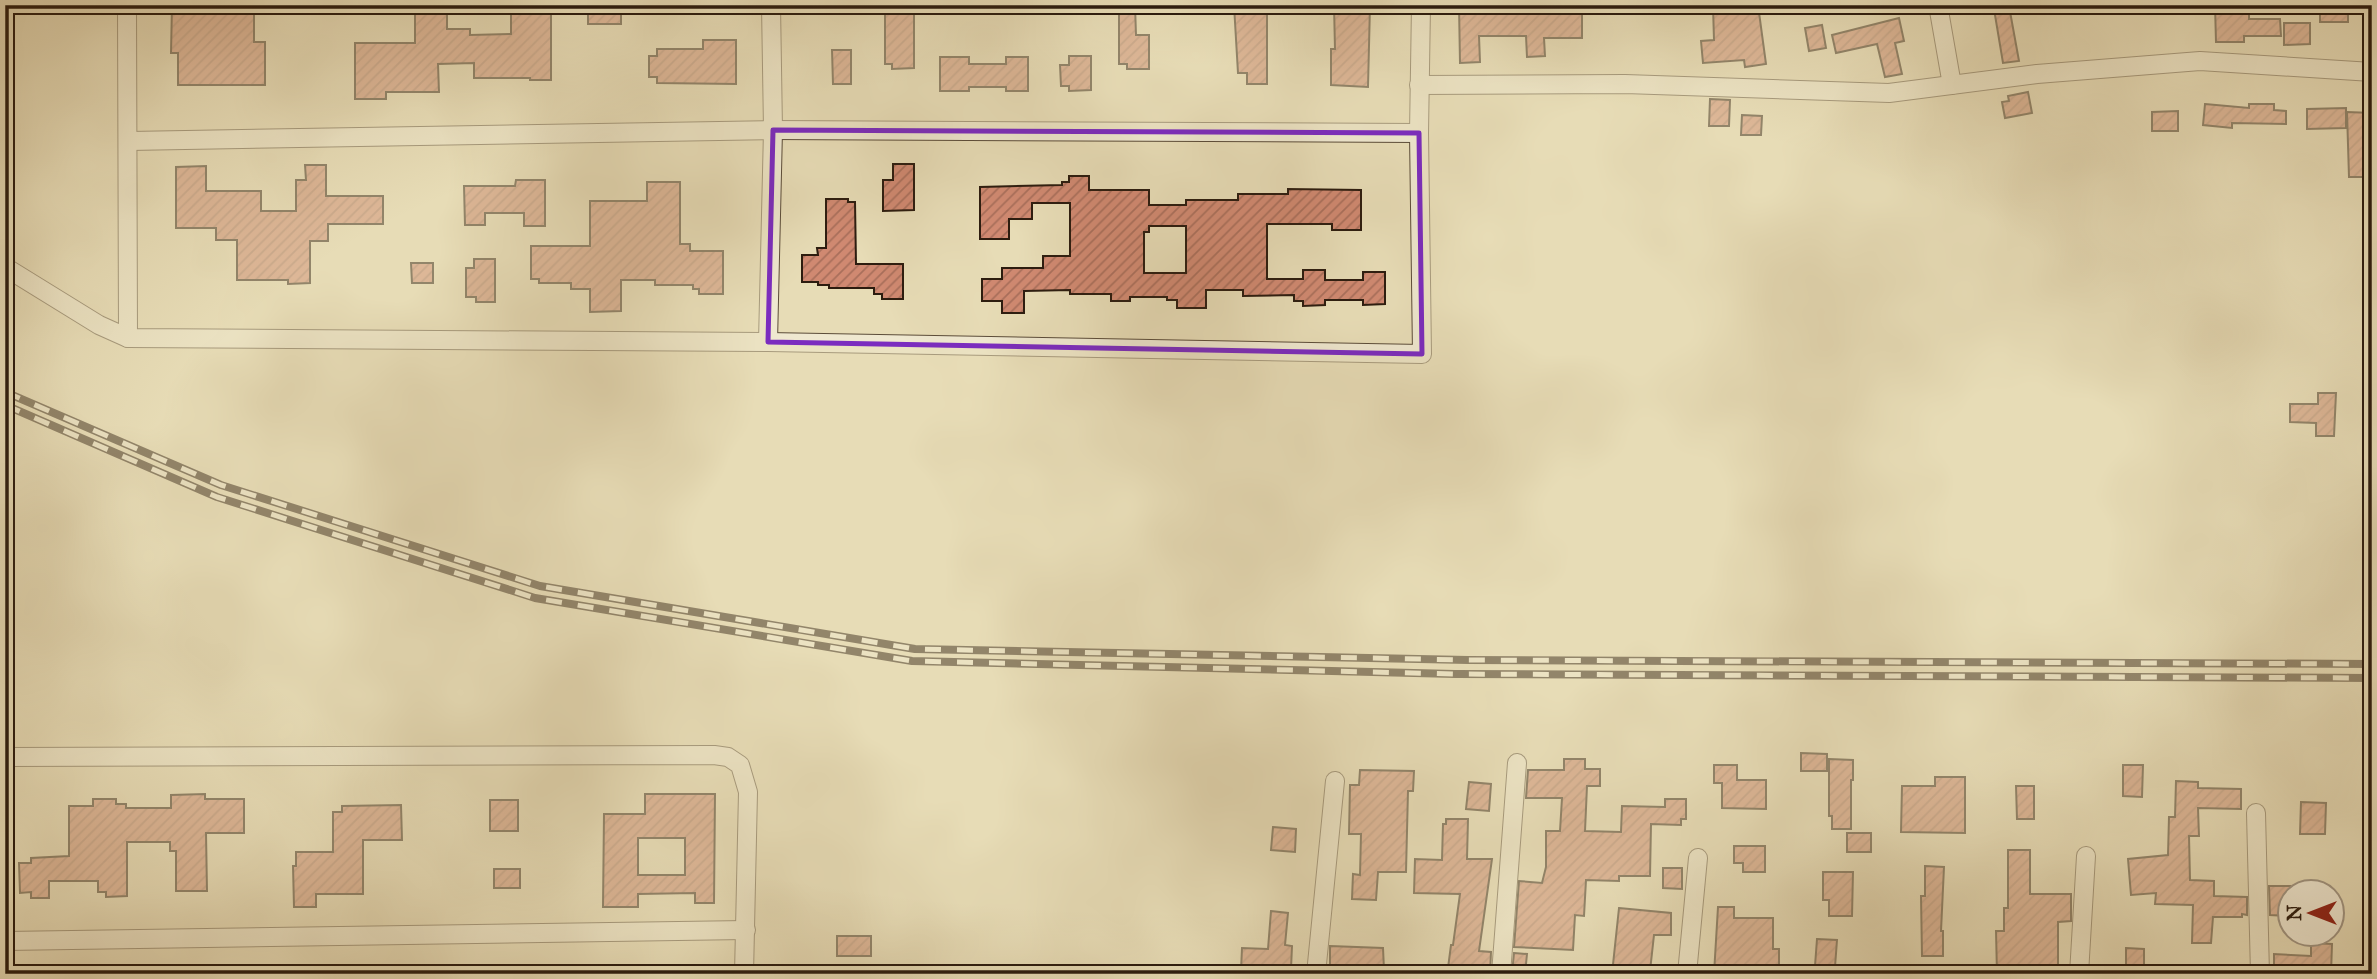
<svg xmlns="http://www.w3.org/2000/svg" width="2377" height="979" font-family="'IM FELL Great Primer',serif">
  <defs>
    <pattern id="building-hatch" width="6" height="6" patternUnits="userSpaceOnUse" patternTransform="scale(1.75)"><rect width="6" height="6" fill="#d08971"/><path d="M-1 1l2-2M0 6l6-6M5 7l2-2" fill="none" stroke="#a96f5b"/></pattern>
  </defs>
  <rect width="100%" height="100%" fill="#e7dcb6"/>
  <filter id="stains"><feTurbulence type="fractalNoise" baseFrequency=".00286" numOctaves="4"/><feColorMatrix values="0 0 0 0 .2 0 0 0 0 .09 0 0 0 0 .02 0 0 0 .5 -.17"/></filter>
  <radialGradient id="worn" r=".72"><stop offset=".6" stop-color="#630" stop-opacity="0"/><stop offset="1" stop-color="#630" stop-opacity=".3"/></radialGradient>
  <g fill="url(#building-hatch)" stroke="#2c1c0f" stroke-width="2" fill-rule="evenodd">
    <polygon points="172,5 254,5 254,42 265,42 265,85 178,85 178,53 171,53"/>
    <polygon points="415,5 447,5 447,29 470,29 470,35 511,34 511,5 551,5 551,80 530,80 530,78 474,78 474,63 438,64 439,92 386,92 386,99 355,99 355,43 415,43"/>
    <rect x="588" y="5" width="33" height="19"/>
    <polygon points="885,5 914,5 914,68 892,69 892,64 885,64"/>
    <polygon points="1119,5 1135,5 1136,35 1149,35 1149,69 1127,69 1127,64 1119,64"/>
    <polygon points="1234,5 1267,5 1267,84 1247,84 1247,73 1238,73"/>
    <polygon points="1334,5 1370,5 1368,87 1331,85 1331,49 1335,49"/>
    <polygon points="1459,5 1582,5 1582,38 1544,38 1545,56 1527,57 1526,36 1479,36 1480,62 1460,63"/>
    <polygon points="1734,5 1758,5 1766,64 1745,67 1744,60 1703,63 1701,41 1714,40 1713,6"/>
    <polygon points="2215,5 2249,5 2249,19 2280,19 2281,36 2244,36 2244,42 2216,42"/>
    <rect x="2320" y="5" width="28" height="17"/>
    <polygon points="2009,6 2019,61 2003,63 1994,9"/>
    <polygon points="1899,18 1904,41 1895,43 1902,74 1885,77 1877,44 1836,53 1832,35"/>
    <polygon points="2284,23 2310,23 2310,44 2284,45"/>
    <polygon points="1822,25 1826,48 1809,51 1805,28"/>
    <polygon points="703,40 736,40 736,84 657,83 657,77 649,77 649,56 657,56 657,49 703,49"/>
    <polygon points="832,50 851,50 851,84 833,84"/>
    <polygon points="1069,56 1091,56 1091,90 1069,91 1069,86 1061,86 1060,65 1069,65"/>
    <polygon points="940,57 969,57 969,64 1006,64 1006,57 1028,57 1028,91 1006,91 1006,87 969,87 969,91 940,91"/>
    <polygon points="2028,92 2032,113 2005,118 2002,102 2009,101 2008,96"/>
    <polygon points="1710,99 1730,100 1729,126 1709,126"/>
    <polygon points="2205,104 2249,108 2249,104 2274,104 2274,110 2286,111 2286,124 2232,123 2232,128 2203,125"/>
    <polygon points="2346,108 2346,128 2307,129 2307,109"/>
    <polygon points="2178,111 2178,131 2152,131 2152,112"/>
    <polygon points="2347,112 2372,113 2372,129 2365,129 2365,177 2349,177"/>
    <polygon points="1742,115 1762,116 1761,135 1741,135"/>
    <polygon points="893,164 914,164 914,210 883,211 883,180 893,180"/>
    <polygon points="305,165 326,165 326,196 383,196 383,224 328,224 328,241 310,241 310,283 288,284 288,280 237,280 237,240 216,240 216,228 176,228 176,167 206,166 206,191 261,191 261,211 296,211 296,180 306,180"/>
    <path d="M1069 176H1089V190H1149V205H1186V200H1238V194H1288V189L1361 190V230H1332V224H1267V279H1303V270H1325V280H1363V272H1385V304L1363 305V300H1325V305L1303 306V301H1294V295L1243 296V290H1206V308H1177V300H1167V297H1130V301H1111V294H1070V290L1024 291V313H1002V301H982V279H1002V268H1043V256H1070V203H1032V219H1009V239H980V187L1062 185V182H1069ZM1149 226H1186V273H1144V232H1149Z"/>
    <polygon points="516,180 545,180 545,226 524,226 524,213 485,213 485,225 465,225 464,186 515,186"/>
    <polygon points="647,182 680,182 680,244 690,244 690,251 723,251 723,294 699,294 699,289 693,289 693,285 655,285 655,280 621,280 621,311 590,312 590,289 571,289 571,283 539,283 539,279 531,279 531,246 590,246 590,201 647,201"/>
    <polygon points="826,199 848,199 848,202 855,202 856,264 903,264 903,299 882,299 882,294 874,294 874,288 829,288 829,285 818,285 818,282 802,282 802,255 818,255 817,248 826,248"/>
    <polygon points="474,259 495,259 495,302 476,302 476,297 466,297 466,268 474,268"/>
    <polygon points="411,263 433,263 433,283 412,283"/>
    <polygon points="2318,393 2336,393 2334,436 2316,436 2316,423 2290,422 2290,404 2318,404"/>
    <polygon points="1801,753 1827,754 1827,771 1801,771"/>
    <polygon points="1564,759 1585,759 1585,769 1600,769 1600,786 1587,786 1585,831 1621,832 1622,806 1665,807 1665,799 1686,799 1686,819 1681,819 1681,825 1651,824 1650,876 1619,876 1619,881 1586,880 1584,916 1575,915 1573,950 1514,947 1519,881 1542,883 1546,867 1546,831 1560,831 1562,798 1526,798 1528,770 1564,770"/>
    <polygon points="1829,759 1853,760 1853,780 1851,780 1851,829 1832,829 1832,816 1829,816"/>
    <polygon points="1714,765 1737,765 1737,780 1766,780 1766,809 1722,808 1722,783 1714,783"/>
    <polygon points="2123,765 2143,765 2142,797 2123,796"/>
    <polygon points="1360,770 1414,771 1413,791 1408,791 1406,872 1378,872 1376,900 1352,899 1353,874 1360,875 1361,834 1349,834 1350,785 1359,785"/>
    <polygon points="1935,777 1965,777 1965,833 1901,832 1902,786 1935,786"/>
    <polygon points="2176,781 2198,782 2198,788 2241,789 2241,809 2198,808 2199,836 2189,836 2190,880 2214,881 2214,896 2247,897 2247,915 2242,914 2242,917 2213,917 2211,943 2192,943 2193,905 2155,904 2156,893 2131,895 2128,859 2168,855 2169,817 2175,817"/>
    <polygon points="1469,782 1491,784 1489,811 1466,809"/>
    <polygon points="2016,786 2034,786 2034,819 2017,819"/>
    <polygon points="205,794 205,799 244,799 244,833 206,833 207,891 176,891 176,851 170,851 170,842 127,842 127,896 106,897 106,892 98,892 98,881 49,881 49,898 31,898 31,892 20,893 19,863 31,863 31,858 69,856 69,806 93,806 93,799 116,799 116,804 126,804 126,808 171,808 171,795"/>
    <path d="M645 794H715L714 903H695V893L638 894V907H603L604 814H645ZM638 838H685V875H638Z"/>
    <rect x="490" y="800" width="28" height="31"/>
    <polygon points="2301,802 2326,803 2325,834 2300,834"/>
    <polygon points="401,805 402,840 363,840 363,894 316,894 316,907 294,907 293,866 296,866 296,852 333,852 333,812 342,812 342,806"/>
    <polygon points="1446,819 1468,819 1467,859 1492,859 1479,951 1491,952 1490,974 1468,974 1469,971 1448,968 1451,945 1453,945 1460,894 1414,893 1415,859 1442,860 1443,824 1446,824"/>
    <polygon points="1273,827 1296,829 1295,852 1271,850"/>
    <rect x="1847" y="833" width="24" height="19"/>
    <polygon points="1734,846 1765,846 1765,872 1743,872 1743,863 1734,863"/>
    <polygon points="2008,850 2030,850 2030,894 2071,894 2071,921 2058,922 2058,974 1997,974 1996,931 2004,931 2004,908 2008,908"/>
    <polygon points="1925,866 1944,867 1941,931 1943,931 1943,956 1922,956 1921,896 1925,896"/>
    <polygon points="1663,868 1682,868 1682,889 1663,888"/>
    <rect x="494" y="869" width="26" height="19"/>
    <polygon points="1823,872 1853,872 1852,916 1829,916 1829,900 1823,900"/>
    <polygon points="2269,886 2290,886 2290,916 2270,915"/>
    <polygon points="1718,907 1734,907 1734,918 1773,918 1773,949 1779,949 1779,969 1736,969 1736,974 1714,974"/>
    <polygon points="1619,908 1671,913 1671,935 1654,935 1650,971 1643,970 1643,974 1612,974"/>
    <polygon points="1271,911 1288,913 1285,945 1292,946 1291,969 1280,968 1280,973 1241,971 1242,948 1268,949"/>
    <rect x="837" y="936" width="34" height="20"/>
    <polygon points="1817,939 1837,940 1835,967 1815,966"/>
    <polygon points="2311,943 2332,944 2331,974 2274,974 2274,954 2311,956"/>
    <polygon points="1330,946 1383,948 1384,970 1362,970 1362,966 1330,966"/>
    <polygon points="2126,948 2144,949 2144,974 2126,974"/>
    <polygon points="1514,953 1527,954 1525,974 1512,974"/>
  </g>
  <g fill="none" stroke-linecap="round" stroke-linejoin="round">
    <g stroke="#5b4c39" stroke-width="20">
      <g id="minor">
        <polyline points="127,5 128,338"/>
        <polyline points="1938,5 1952,85"/>
        <polyline points="1419,85 1625,84 1889,93 2037,74 2200,61 2372,72"/>
        <polyline points="129,141 773,130 1419,133"/>
        <polyline points="5,267 99,325 128,338 768,342 1422,354 1419,133 1421,5"/>
        <polyline points="768,342 773,130 771,5"/>
        <polyline points="5,757 714,755 728,757 740,765 748,792 744,974"/>
        <polyline points="2256,813 2260,974"/>
        <polyline points="5,941 746,930"/>
        <polyline points="1316,974 1335,781"/>
        <polyline points="1501,974 1517,763"/>
        <polyline points="1687,974 1698,858"/>
        <polyline points="2079,974 2086,856"/>
      </g>
    </g>
    <use href="#minor" stroke="#efe8d0" stroke-width="18"/>
    <g stroke="#2c1c0f" stroke-width="8">
      <g id="rail">
        <polyline points="5,392 221,485 540,586 915,649 1468,660 2372,664"/>
        <polyline points="5,405 217,497 535,598 912,661 1455,674 2372,678"/>
      </g>
    </g>
    <use href="#rail" stroke="#efe8d0" stroke-width="5" stroke-dasharray="16" stroke-linecap="butt"/>
  </g>
  <path d="M0 0H2377V979H0ZM773 130 1419 133 1422 354 768 342Z" fill="#e7dcb6" fill-opacity=".55" fill-rule="evenodd"/>
  <path fill="none" stroke="#7b2cbf" stroke-width="5" stroke-linejoin="round" d="M773 130 1419 133 1422 354 768 342Z"/>
  <rect width="2377" height="979" fill="none" stroke="#e7dcb6" stroke-width="28"/>
  <rect x="7" y="7" width="2363" height="965" fill="none" stroke="#2c1c0f" stroke-width="3.5"/>
  <rect x="14" y="14" width="2349" height="951" fill="none" stroke="#2c1c0f" stroke-width="2"/>
  <g transform="translate(2311 913) rotate(270)"><circle r="33" fill="#efe8d0" stroke="#a19683" stroke-width="2"/>
  <path d="M0-5L12 26L0 18L-12 26Z" fill="#8f2418"/>
  <text y="-10" font-size="19" font-weight="bold" text-anchor="middle" fill="#2c1c0f">N</text>
  </g>
  <rect width="100%" height="100%" filter="url(#stains)"/>
  <rect width="100%" height="100%" fill="url(#worn)"/>
</svg>
